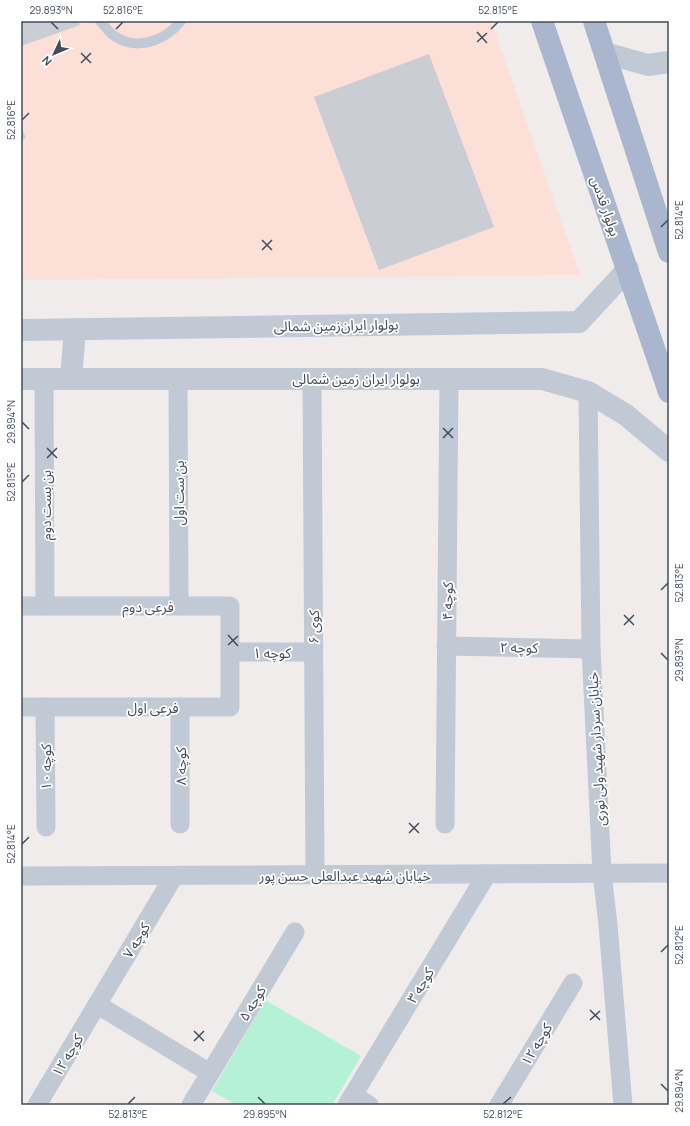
<svg xmlns="http://www.w3.org/2000/svg" width="690" height="1126" font-family="Manrope,'Noto Sans Arabic',sans-serif">
  <rect width="100%" height="100%" fill="#efeceb"/>
  <polygon fill="#fce0d8" points="21,21 491,21 580,275 21,280"/>
  <polygon fill="#b5f1d5" points="265,1000 361,1056 332,1105 236,1105 212,1091"/>
  <g fill="#cacdd4">
    <polygon points="21,21 78,21 80,25 21,46"/>
    <polygon points="429,54 494,227 379,270 314,97"/>
    <polygon points="21,126 26,138 21,140"/>
  </g>
  <g fill="none" stroke-linecap="round" stroke-linejoin="round">
    <path stroke="#c1c9d5" stroke-width="10" d="M100 21C104 25 109 32 113 35 136 52 165 41 181 21"/>
    <g stroke="#c1c9d5" stroke-width="19">
      <polyline points="44,379 45,606"/>
      <polyline points="178,379 179,606"/>
      <polyline points="312,379 315,875"/>
      <polyline points="588,392 591,649 602,873 608,925 623,1105"/>
      <polyline points="21,606 230,606 230,707 21,707"/>
      <polyline points="446,646 591,649"/>
      <polyline points="230,652 313,652"/>
      <polyline points="45,707 46,827"/>
      <polyline points="180,707 180,824"/>
      <polyline points="445,824 449,378"/>
      <polyline points="21,876 669,873"/>
      <polyline points="98,1005 210,1073"/>
      <polyline points="353,1095 369,1105"/>
      <polyline points="37,1105 174,876"/>
      <polyline points="191,1105 295,932"/>
      <polyline points="347,1105 487,874"/>
      <polyline points="499,1105 573,983"/>
    </g>
    <g stroke="#c1c9d5" stroke-width="22">
      <polyline points="605,53 648,65 669,62"/>
      <polyline points="21,330 579,322 628,269"/>
      <polyline points="21,379 542,379 588,392 626,415 669,451"/>
      <polyline points="71,379 75,329"/>
    </g>
    <g stroke="#a9b6ce" stroke-width="22">
      <polyline points="542,21 669,392"/>
      <polyline points="594,21 669,252"/>
    </g>
  </g>
  <path fill="none" stroke="#434c5a" stroke-width="1.5" d="M51 22 58 29M116 29 123 22M491 29 498 22M477 32 487 43M477 42 487 33M81 53 91 63M81 63 91 53M22 120 29 113M661 227 668 220M262 240 272 250M262 250 272 240M22 422 29 429M443 428 453 438M443 438 453 428M47 448 57 458M47 458 57 448M22 482 29 475M661 590 668 583M624 615 634 625M624 625 634 615M228 635 238 646M228 645 238 636M661 653 668 660M409 823 419 833M409 833 419 823M22 844 29 837M661 952 668 945M590 1010 600 1020M590 1020 600 1011M194 1031 204 1041M194 1041 204 1031M661 1084 668 1091M258 1097 265 1104M128 1104 135 1097M503 1104 511 1097"/>
  <g text-anchor="middle" dominant-baseline="central" stroke-width="3.5" stroke-linejoin="round" paint-order="stroke">
    <g font-size="14" fill="#434c5a" stroke="#fff">
      <text transform="translate(606 206) rotate(71)">بولوار قدس</text>
      <text transform="translate(336 325) rotate(-1)">بولوار ایران‌زمین شمالی</text>
      <text x="356" y="378">بولوار ایران زمین شمالی</text>
      <text transform="translate(178 493) rotate(-90)">بن ست اول</text>
      <text transform="translate(45 505) rotate(-90)">بن بست دوم</text>
      <text transform="translate(447 601) rotate(-89)">کوچه ۴</text>
      <text x="148" y="606">فرعی دوم</text>
      <text transform="translate(313 627) rotate(-90)">کوی ۶</text>
      <text transform="translate(519 647) rotate(1)">کوچه ۲</text>
      <text x="272" y="652">کوچه ۱</text>
      <text x="153" y="707">فرعی اول</text>
      <text transform="translate(596 749) rotate(-93)">خیابان سردار شهید ولی نوری</text>
      <text transform="translate(180 766) rotate(-90)">کوچه ۸</text>
      <text transform="translate(45 767) rotate(-90)">کوچه ۱۰</text>
      <text x="345" y="875">خیابان شهید عبدالعلی حسن پور</text>
      <text transform="translate(136 940) rotate(-59)">کوچه ۷</text>
      <text transform="translate(420 985) rotate(-59)">کوچه ۳</text>
      <text transform="translate(252 1003) rotate(-59)">کوچه ۵</text>
      <text transform="translate(536 1044) rotate(-59)">کوچه ۱۲</text>
      <text transform="translate(67 1055) rotate(-59)">کوچه ۱۲</text>
    </g>
  </g>
  <rect width="690" height="1126" fill="none" stroke="#ffffff" stroke-width="44"/>
  <g transform="translate(54 54) rotate(226)" stroke="#ffffff" stroke-width="3" paint-order="stroke">
  <path d="M0-3L7 15L0 10L-7 15Z" fill="#434c5a"/>
  <text y="-6" font-size="11" font-weight="bold" text-anchor="middle" fill="#434c5a">N</text>
  </g>
  <rect x="22" y="22" width="646" height="1082" fill="none" stroke="#434c5a" stroke-width="1.5"/>
  <g font-size="10" text-anchor="middle" fill="#434c5a">
    <text x="51" y="14">29.893°N</text>
    <text x="123" y="14">52.816°E</text>
    <text x="498" y="14">52.815°E</text>
    <text transform="translate(11 120) rotate(-90)" y="4">52.816°E</text>
    <text transform="translate(679 220) rotate(-90)" y="4">52.814°E</text>
    <text transform="translate(11 422) rotate(-90)" y="4">29.894°N</text>
    <text transform="translate(11 482) rotate(-90)" y="4">52.815°E</text>
    <text transform="translate(679 583) rotate(-90)" y="4">52.813°E</text>
    <text transform="translate(679 660) rotate(-90)" y="4">29.893°N</text>
    <text transform="translate(11 844) rotate(-90)" y="4">52.814°E</text>
    <text transform="translate(679 945) rotate(-90)" y="4">52.812°E</text>
    <text transform="translate(679 1091) rotate(-90)" y="4">29.894°N</text>
    <text x="128" y="1118">52.813°E</text>
    <text x="265" y="1118">29.895°N</text>
    <text x="503" y="1118">52.812°E</text>
  </g>
</svg>
